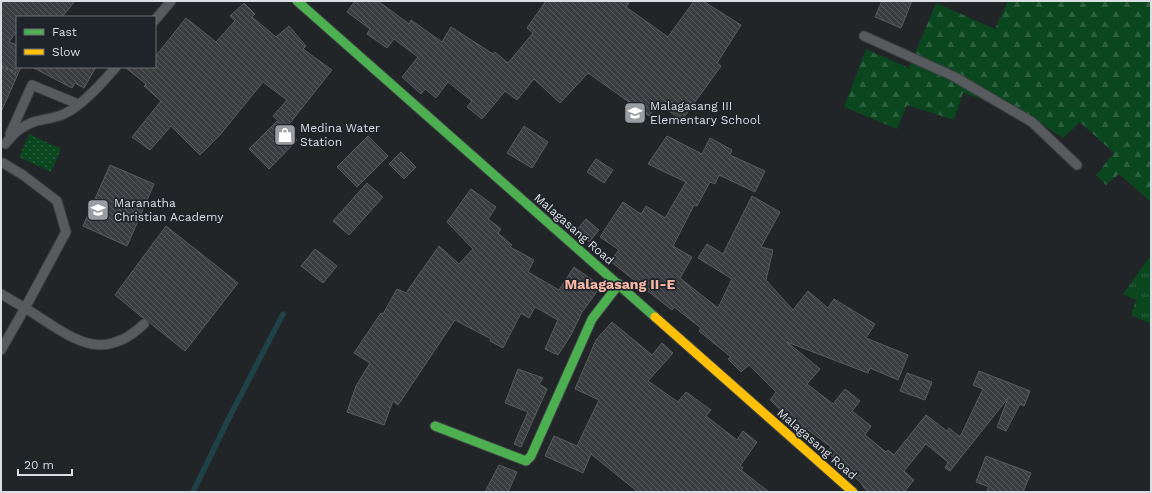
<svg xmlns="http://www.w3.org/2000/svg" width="1152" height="493" font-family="'Work Sans',sans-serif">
  <defs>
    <pattern id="grass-tufts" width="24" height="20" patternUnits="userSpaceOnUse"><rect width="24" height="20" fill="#0a461e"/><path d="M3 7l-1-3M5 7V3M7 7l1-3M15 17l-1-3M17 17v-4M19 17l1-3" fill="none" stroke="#2d603f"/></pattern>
    <pattern id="forest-firs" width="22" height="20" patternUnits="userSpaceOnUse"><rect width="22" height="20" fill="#0a461e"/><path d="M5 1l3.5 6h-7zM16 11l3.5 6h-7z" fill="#2d603f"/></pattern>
    <pattern id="park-dots" width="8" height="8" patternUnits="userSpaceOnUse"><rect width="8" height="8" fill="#0a461e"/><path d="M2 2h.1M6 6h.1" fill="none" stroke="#2d603f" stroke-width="1.8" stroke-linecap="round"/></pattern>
    <pattern id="building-back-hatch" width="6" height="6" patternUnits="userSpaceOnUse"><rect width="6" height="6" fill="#3b3e41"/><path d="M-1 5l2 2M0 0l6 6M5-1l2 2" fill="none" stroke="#57595c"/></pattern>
  </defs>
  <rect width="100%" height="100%" fill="#222528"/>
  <polygon fill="url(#grass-tufts)" points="1151,255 1151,324 1131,315 1136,300 1123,294"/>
  <polygon fill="url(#forest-firs)" points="1008,1 1151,1 1151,202 1119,174 1106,185 1096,175 1114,153 1080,122 1063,138 1026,114 963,93 954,120 907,105 897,129 844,107 866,49 909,68 936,3 995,29"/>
  <polygon fill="url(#park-dots)" points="29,134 61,149 51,172 19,157"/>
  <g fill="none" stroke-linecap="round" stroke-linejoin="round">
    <polyline stroke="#1f4248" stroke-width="5.5" points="193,492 229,418 283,314"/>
  </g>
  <g fill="url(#building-back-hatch)" stroke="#595b5e">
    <polygon points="1,1 75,1 62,17 17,17 17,31 9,42 17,45 17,67 21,67 1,112"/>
    <polygon points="355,1 378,1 409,24 411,20 442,42 451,27 493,54 495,52 508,63 533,33 527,28 546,1 630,1 626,7 668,37 694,1 703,1 741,25 717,63 721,66 682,120 657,103 649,116 588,73 560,103 534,79 517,100 505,91 482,119 467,107 472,101 448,82 436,98 425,89 421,94 402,77 418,57 394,39 387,48 367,34 370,29 347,12"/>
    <polygon points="882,1 912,1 901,28 875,17"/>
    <polygon points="244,3 255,14 252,17 276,37 289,26 306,46 303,49 332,70 286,128 273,116 287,100 263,82 219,136 200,155 171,126 150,150 132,137 161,101 144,86 146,84 125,67 155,67 155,57 186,18 216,42 235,21 230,16"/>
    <polygon points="32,67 96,67 84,88 75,83 72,88"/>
    <polygon points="277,121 297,140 269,169 249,149"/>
    <polygon points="524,126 548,142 532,168 507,153"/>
    <polygon points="368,136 388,156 357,187 337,167"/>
    <polygon points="667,136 702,154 710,138 732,150 730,155 765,171 755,192 719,175 715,184 710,182 697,206 694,205 673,246 692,257 680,278 718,308 732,279 698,258 707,244 723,254 752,196 780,212 761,247 773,250 766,280 793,310 808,291 828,308 834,299 875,324 866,338 908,355 898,380 870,368 868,373 787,342 820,369 807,384 833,404 845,389 860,401 852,411 871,426 865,435 886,452 888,450 894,455 926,415 947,431 949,428 960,437 983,389 973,385 979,371 1030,391 1024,406 1020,404 1006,431 997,427 1008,398 950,471 945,468 948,462 926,444 904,471 914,480 904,492 869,492 865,489 861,483 827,452 831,447 808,430 806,434 770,400 776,392 749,365 741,372 728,359 731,357 699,331 701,328 674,307 672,310 610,261 619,250 600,237 623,202 641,214 646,206 665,218 686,182 648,164"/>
    <polygon points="401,152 416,167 404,179 389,164"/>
    <polygon points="596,159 613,170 604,183 587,172"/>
    <polygon points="110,165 154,184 127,246 83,226"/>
    <polygon points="367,183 383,197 349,235 333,221"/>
    <polygon points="471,189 496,207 488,219 501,229 498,233 512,245 510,247 534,260 528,272 559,290 574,267 601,286 582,312 571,335 558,355 545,349 558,320 535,307 529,318 521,313 503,348 490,341 491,339 455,320 398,405 393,401 384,425 347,412 356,386 370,363 354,353 381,313 383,314 397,289 406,293 439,246 459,264 473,249 447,222"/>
    <polygon points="586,219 599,230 589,242 576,231"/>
    <polygon points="166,226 238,283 185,351 150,323 148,320 143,318 115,295"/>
    <polygon points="315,249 337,266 323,283 301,266"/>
    <polygon points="612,322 652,355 662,343 673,353 648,381 678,402 686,392 711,410 706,416 737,440 743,431 757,442 740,466 743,468 741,470 769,492 638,492 591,454 583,473 545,456 554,436 577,446 599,400 575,389 596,340"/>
    <polygon points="518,369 543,378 539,384 547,389 521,447 514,444 528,412 505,403"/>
    <polygon points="907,373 932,382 925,400 900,391"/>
    <polygon points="986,456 1031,473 1023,492 986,492 989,487 976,482"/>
    <polygon points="499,465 517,472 508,492 485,492"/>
  </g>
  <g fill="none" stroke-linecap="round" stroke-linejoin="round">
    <g stroke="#3d4043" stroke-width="11">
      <g id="lane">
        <polyline points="155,20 171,1"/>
        <polyline points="864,36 953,76 1032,122 1077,165"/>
        <polyline points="10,134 32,85 78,104"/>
        <path d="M5 144C13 135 20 127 31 123 41 119 53 119 64 114 82 106 103 82 116 67"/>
        <path d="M3 163 23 175 57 201 66 232 25 308C68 334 99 367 144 324"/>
        <polyline points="1,294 25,308 1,350"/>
      </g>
    </g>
    <g stroke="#3d4043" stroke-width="11">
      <g id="fast">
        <polyline points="297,1 655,317"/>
        <polyline points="435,426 526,461 531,456 592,319 619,284"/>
      </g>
    </g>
    <g stroke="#3d4043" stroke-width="11">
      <polyline id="slow" points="655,317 853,492"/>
    </g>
    <polyline stroke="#585a5c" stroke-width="2.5" stroke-dasharray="3 2" stroke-linecap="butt" points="1,66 16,73"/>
    <use href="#lane" stroke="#585b5e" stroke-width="9"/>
    <use href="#fast" stroke="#4caf50" stroke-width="9"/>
    <use href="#slow" stroke="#ffc107" stroke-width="9"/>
  </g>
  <defs>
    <g id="school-square" transform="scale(1.15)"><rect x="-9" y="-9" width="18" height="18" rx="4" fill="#9a9ea2" stroke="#1f242b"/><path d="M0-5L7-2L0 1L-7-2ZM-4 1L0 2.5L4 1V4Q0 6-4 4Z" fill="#fff"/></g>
    <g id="shop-square" transform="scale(1.15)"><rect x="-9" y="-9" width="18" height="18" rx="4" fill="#9a9ea2" stroke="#1f242b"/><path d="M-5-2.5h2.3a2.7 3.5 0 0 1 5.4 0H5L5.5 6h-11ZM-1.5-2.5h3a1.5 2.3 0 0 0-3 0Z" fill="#fff"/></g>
  </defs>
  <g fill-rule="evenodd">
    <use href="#school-square" x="635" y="113"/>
    <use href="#shop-square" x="285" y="135"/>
    <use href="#school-square" x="98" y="210"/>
  </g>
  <g text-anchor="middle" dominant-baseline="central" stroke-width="3.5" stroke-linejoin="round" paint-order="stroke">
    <g font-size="12" fill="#dbdfe3" stroke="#1f242b" text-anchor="start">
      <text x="650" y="106">Malagasang III<tspan x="650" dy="14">Elementary School</tspan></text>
      <text x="300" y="128">Medina Water<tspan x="300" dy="14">Station</tspan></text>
      <text x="114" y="203">Maranatha<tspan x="114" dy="14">Christian Academy</tspan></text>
    </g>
    <g font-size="12" fill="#dbdfe3" stroke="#1f242b">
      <text transform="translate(574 229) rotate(41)">Malagasang Road</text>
      <text transform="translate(817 444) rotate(41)">Malagasang Road</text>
    </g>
    <g font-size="14" font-weight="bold" fill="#f9b8a6" stroke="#1f242b">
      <text x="620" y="284">Malagasang II-E</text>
    </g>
  </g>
  <rect width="1152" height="493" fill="none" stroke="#dbdfe3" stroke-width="4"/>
  <rect x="16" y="16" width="140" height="52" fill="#1f242b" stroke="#6a6f75"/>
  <rect x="24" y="29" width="20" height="6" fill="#4caf50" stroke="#6a6f75"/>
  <text x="52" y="36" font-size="12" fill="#dbdfe3">Fast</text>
  <rect x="24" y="49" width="20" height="6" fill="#ffc107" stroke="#6a6f75"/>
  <text x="52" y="56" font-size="12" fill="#dbdfe3">Slow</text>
  <path d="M18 469v6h54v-6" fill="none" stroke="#dbdfe3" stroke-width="2"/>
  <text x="24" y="469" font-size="12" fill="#dbdfe3" stroke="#1f242b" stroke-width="3" paint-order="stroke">20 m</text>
</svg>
